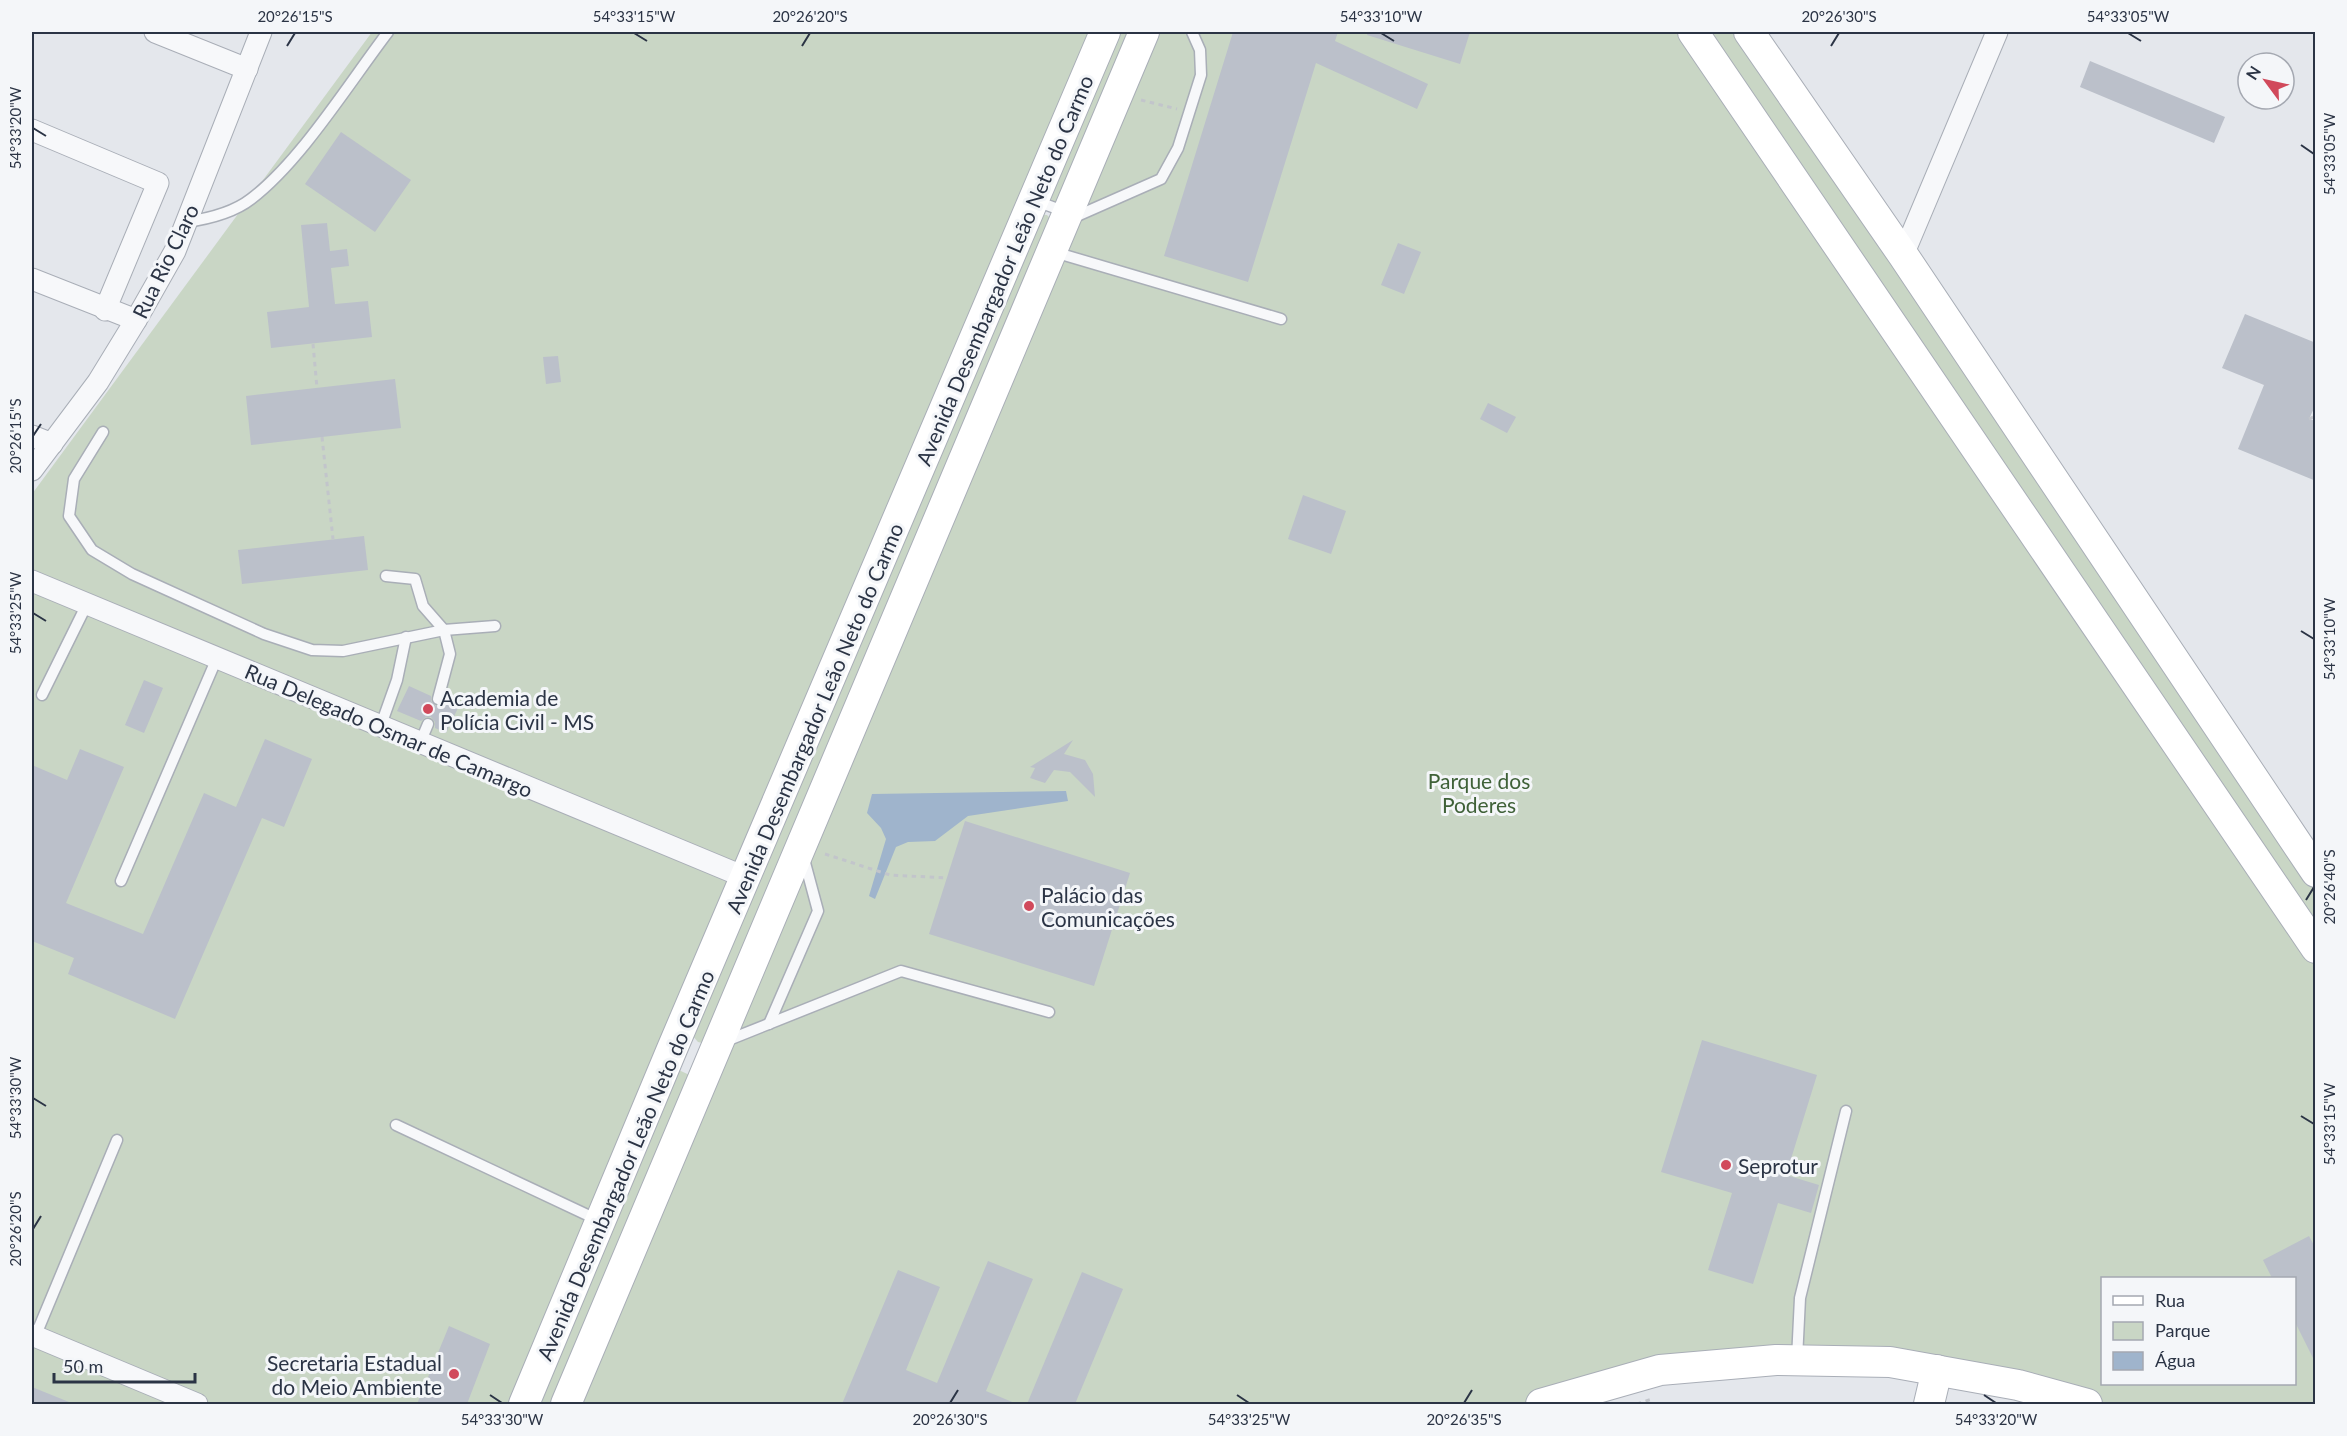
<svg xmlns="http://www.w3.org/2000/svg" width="2347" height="1436" font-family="Lato,sans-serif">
  <rect width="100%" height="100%" fill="#e4e7ec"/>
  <g fill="#c9d6c5" fill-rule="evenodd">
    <polygon points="372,32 1105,32 524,1404 32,1404 32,494"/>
    <polygon points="1114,32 1138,32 1059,204 1045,199"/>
    <path d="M1144 32H1693L2315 948V1404H2087L1776 1360 1541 1404H566ZM2102 1278H2294V1384H2102Z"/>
    <polygon points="1708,32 1742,32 2315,890 2315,932"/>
    <polygon points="1036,214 1047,215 1055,223 710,1045 698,1042 691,1034"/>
    <polygon points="672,1067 694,1077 555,1404 528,1404"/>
  </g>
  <polygon fill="#9fb4cc" points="1066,791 1068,801 968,816 935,841 908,842 896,847 875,899 869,896 886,839 881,828 867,813 872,794"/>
  <g fill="#bbc0ca">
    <polygon points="1233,32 1338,32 1335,41 1428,84 1417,109 1316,63 1248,282 1164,256"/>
    <polygon points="1368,32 1470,32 1460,64 1367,35"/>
    <polygon points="2090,61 2225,117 2214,143 2080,87"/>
    <polygon points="341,132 411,180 375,232 305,184"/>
    <polygon points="327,223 330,251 347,249 349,266 331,268 335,304 368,301 372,337 271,348 267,312 309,307 301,225"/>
    <polygon points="1398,243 1421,252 1404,294 1381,285"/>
    <polygon points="2245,314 2316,343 2316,404 2309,419 2316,421 2316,481 2238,449 2264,385 2222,368"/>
    <polygon points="558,356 561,382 546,384 543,357"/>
    <polygon points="395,379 401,428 251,445 246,396"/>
    <polygon points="1488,403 1516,417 1507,433 1480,419"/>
    <polygon points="1303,495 1346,511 1331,554 1288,539"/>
    <polygon points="364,536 368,570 242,584 238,550"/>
    <polygon points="144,680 163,688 144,733 125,725"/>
    <polygon points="409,686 431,696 431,701 436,706 445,702 458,708 446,733 435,728 435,722 431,717 426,717 421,721 397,711"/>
    <polygon points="265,739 312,759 284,827 262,818 175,1019 68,974 74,958 32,941 32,765 67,780 80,749 124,767 66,903 143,934 204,793 236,807"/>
    <polygon points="1073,740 1064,754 1085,760 1093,774 1095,797 1070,772 1054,770 1045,783 1030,778 1035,768 1030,767"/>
    <polygon points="965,821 1130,873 1094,986 929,934"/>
    <polygon points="1702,1040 1817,1075 1786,1175 1819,1185 1811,1213 1778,1203 1753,1284 1708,1270 1732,1193 1661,1172"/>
    <polygon points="2309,1236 2316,1249 2316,1364 2295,1322 2295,1278 2272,1278 2263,1260"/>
    <polygon points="988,1261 1033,1279 986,1391 1017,1404 842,1404 898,1270 940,1287 906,1370 937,1383"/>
    <polygon points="1082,1272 1123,1289 1075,1404 1027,1404"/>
    <polygon points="449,1326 490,1344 467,1404 417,1404"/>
    <polygon points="32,1387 74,1404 32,1404"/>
  </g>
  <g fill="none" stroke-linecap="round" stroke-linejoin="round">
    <g stroke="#a9aeb7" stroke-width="13">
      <g id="lane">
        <polyline points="1036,201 1077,216 1161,179 1178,148 1201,75 1200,50 1192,32"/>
        <path d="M186 222C207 219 233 213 251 199 301 161 349 83 388 32"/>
        <polyline points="1054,252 1281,319"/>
        <polyline points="103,432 74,479 69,516 92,550 132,574 264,634 312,650 343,651 444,630 495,626"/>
        <polyline points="386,576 415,579 423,606 444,630 450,654 438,699"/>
        <polyline points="42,695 87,604"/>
        <polyline points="381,725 397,680 406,637"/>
        <polyline points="420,743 428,724"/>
        <polyline points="121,881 217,658"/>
        <polyline points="769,1024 818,911 804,859"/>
        <polyline points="726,1041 901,971 1049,1012"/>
        <polyline points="396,1125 598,1220"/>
        <polyline points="35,1337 117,1140"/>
        <polyline points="1797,1359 1800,1298 1846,1111"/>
      </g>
    </g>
    <g stroke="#a9aeb7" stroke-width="23">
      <g id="street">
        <polyline points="155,32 247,69"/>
        <polyline points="32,130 158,183 105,310"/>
        <polyline points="1903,255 1997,32"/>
        <polyline points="32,279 136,320"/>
        <polyline points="32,436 52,444"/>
        <polyline points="32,470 98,382 136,320 175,251 261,32"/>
        <polyline points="32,581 747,878"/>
        <polyline points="32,1335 197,1404"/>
      </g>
    </g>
    <g stroke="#a9aeb7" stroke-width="32">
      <g id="secondary">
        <polyline points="1693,32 2316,948"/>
        <polyline points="1749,32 1903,255 2316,872"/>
        <polyline points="524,1404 672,1049 1105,32"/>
        <polyline points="566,1404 1144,32"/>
        <polyline points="1541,1404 1660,1370 1776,1360 1890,1362 2018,1385 2087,1404"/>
        <polyline points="1929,1404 1937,1370"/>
      </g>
    </g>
    <g stroke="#c2c5cb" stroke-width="3" stroke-dasharray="4.5 4.5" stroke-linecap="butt">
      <polyline points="1141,100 1177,109"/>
      <polyline points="313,344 317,388"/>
      <polyline points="2309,419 2316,416"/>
      <polyline points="322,437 333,539"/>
      <polyline points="825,854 890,875 947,878"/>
      <polyline points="1637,1404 1652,1399"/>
    </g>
    <use href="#lane" stroke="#f7f8fa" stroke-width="10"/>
    <use href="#street" stroke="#f7f8fa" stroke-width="21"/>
    <use href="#secondary" stroke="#fff" stroke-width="30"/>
  </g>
  <path fill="none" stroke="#2b3445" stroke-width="2" d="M634 33 647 41M1381 33 1394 41M2128 33 2141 41M287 46 295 33M802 46 810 33M1831 46 1839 33M33 128 46 136M2301 145 2314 154M33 436 41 424M33 613 46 621M2301 631 2314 639M2306 900 2314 887M33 1098 46 1106M2301 1116 2314 1124M33 1229 41 1216M490 1395 502 1403M1237 1395 1249 1403M1984 1395 1996 1403M950 1403 958 1390M1464 1403 1472 1390"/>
  <g fill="#d1495b" stroke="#f4f6f9" stroke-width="2">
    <circle cx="428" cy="709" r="6"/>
    <circle cx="1029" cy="906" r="6"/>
    <circle cx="1726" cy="1165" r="6"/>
    <circle cx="454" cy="1374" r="6"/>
  </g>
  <g text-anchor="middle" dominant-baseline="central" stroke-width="6" stroke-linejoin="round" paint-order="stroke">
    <g font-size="21" fill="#2b3445" stroke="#f4f6f9">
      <text transform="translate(165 261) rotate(-64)">Rua Rio Claro</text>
      <text transform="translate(1004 270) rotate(-67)">Avenida Desembargador Leão Neto do Carmo</text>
      <text transform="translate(814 718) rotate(-67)">Avenida Desembargador Leão Neto do Carmo</text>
      <text transform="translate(389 730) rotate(23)">Rua Delegado Osmar de Camargo</text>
      <text transform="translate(625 1165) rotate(-67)">Avenida Desembargador Leão Neto do Carmo</text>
    </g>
    <g font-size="21" fill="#2b3445" stroke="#f4f6f9" text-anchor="start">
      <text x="440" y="697">Academia de<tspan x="440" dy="24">Polícia Civil - MS</tspan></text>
      <text x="1041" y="894">Palácio das<tspan x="1041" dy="24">Comunicações</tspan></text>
      <text x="1738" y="1165">Seprotur</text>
      <text x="442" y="1362" text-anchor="end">Secretaria Estadual<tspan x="442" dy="24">do Meio Ambiente</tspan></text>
    </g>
    <g font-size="21" fill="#3f6138" stroke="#f4f6f9">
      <text x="1479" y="780">Parque dos<tspan x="1479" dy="24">Poderes</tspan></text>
    </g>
  </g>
  <rect width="2347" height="1436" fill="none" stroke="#f4f6f9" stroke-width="66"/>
  <rect x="2101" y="1277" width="195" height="108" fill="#f4f6f9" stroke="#a4a8b1" stroke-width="1.5"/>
  <rect x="2113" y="1296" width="30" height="9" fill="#ffffff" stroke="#a4a8b1" stroke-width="1.5"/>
  <text x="2155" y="1307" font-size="18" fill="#2b3445">Rua</text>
  <rect x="2113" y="1322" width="30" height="18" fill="#c9d6c5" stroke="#a4a8b1" stroke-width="1.5"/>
  <text x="2155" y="1337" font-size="18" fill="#2b3445">Parque</text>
  <rect x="2113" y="1352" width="30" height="18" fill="#9fb4cc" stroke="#a4a8b1" stroke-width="1.5"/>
  <text x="2155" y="1367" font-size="18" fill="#2b3445">Água</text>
  <g transform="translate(2266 81) rotate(303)"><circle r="28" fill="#f4f6f9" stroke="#a4a8b1" stroke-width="1.5"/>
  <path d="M0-4.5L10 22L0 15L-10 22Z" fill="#d1495b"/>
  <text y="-9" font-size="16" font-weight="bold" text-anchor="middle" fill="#2b3445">N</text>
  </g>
  <path d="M54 1373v9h141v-9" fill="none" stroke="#2b3445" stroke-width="3"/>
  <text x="63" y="1373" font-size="18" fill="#2b3445" stroke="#f4f6f9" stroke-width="4.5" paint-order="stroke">50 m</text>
  <rect x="33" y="33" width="2281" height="1370" fill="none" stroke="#2b3445" stroke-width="2"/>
  <g font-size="15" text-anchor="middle" fill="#2b3445">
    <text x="295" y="22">20°26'15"S</text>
    <text x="634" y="22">54°33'15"W</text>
    <text x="810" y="22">20°26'20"S</text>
    <text x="1381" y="22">54°33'10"W</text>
    <text x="1839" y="22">20°26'30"S</text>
    <text x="2128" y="22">54°33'05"W</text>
    <text transform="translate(16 128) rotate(-90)" y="5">54°33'20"W</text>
    <text transform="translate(2330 154) rotate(-90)" y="5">54°33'05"W</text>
    <text transform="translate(16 436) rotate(-90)" y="5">20°26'15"S</text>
    <text transform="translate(16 613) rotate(-90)" y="5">54°33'25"W</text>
    <text transform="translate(2330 639) rotate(-90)" y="5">54°33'10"W</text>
    <text transform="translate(2330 887) rotate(-90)" y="5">20°26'40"S</text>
    <text transform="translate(16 1098) rotate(-90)" y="5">54°33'30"W</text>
    <text transform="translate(2330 1124) rotate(-90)" y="5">54°33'15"W</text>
    <text transform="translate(16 1229) rotate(-90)" y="5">20°26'20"S</text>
    <text x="502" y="1425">54°33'30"W</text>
    <text x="950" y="1425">20°26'30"S</text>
    <text x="1249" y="1425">54°33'25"W</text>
    <text x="1464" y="1425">20°26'35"S</text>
    <text x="1996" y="1425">54°33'20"W</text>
  </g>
</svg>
